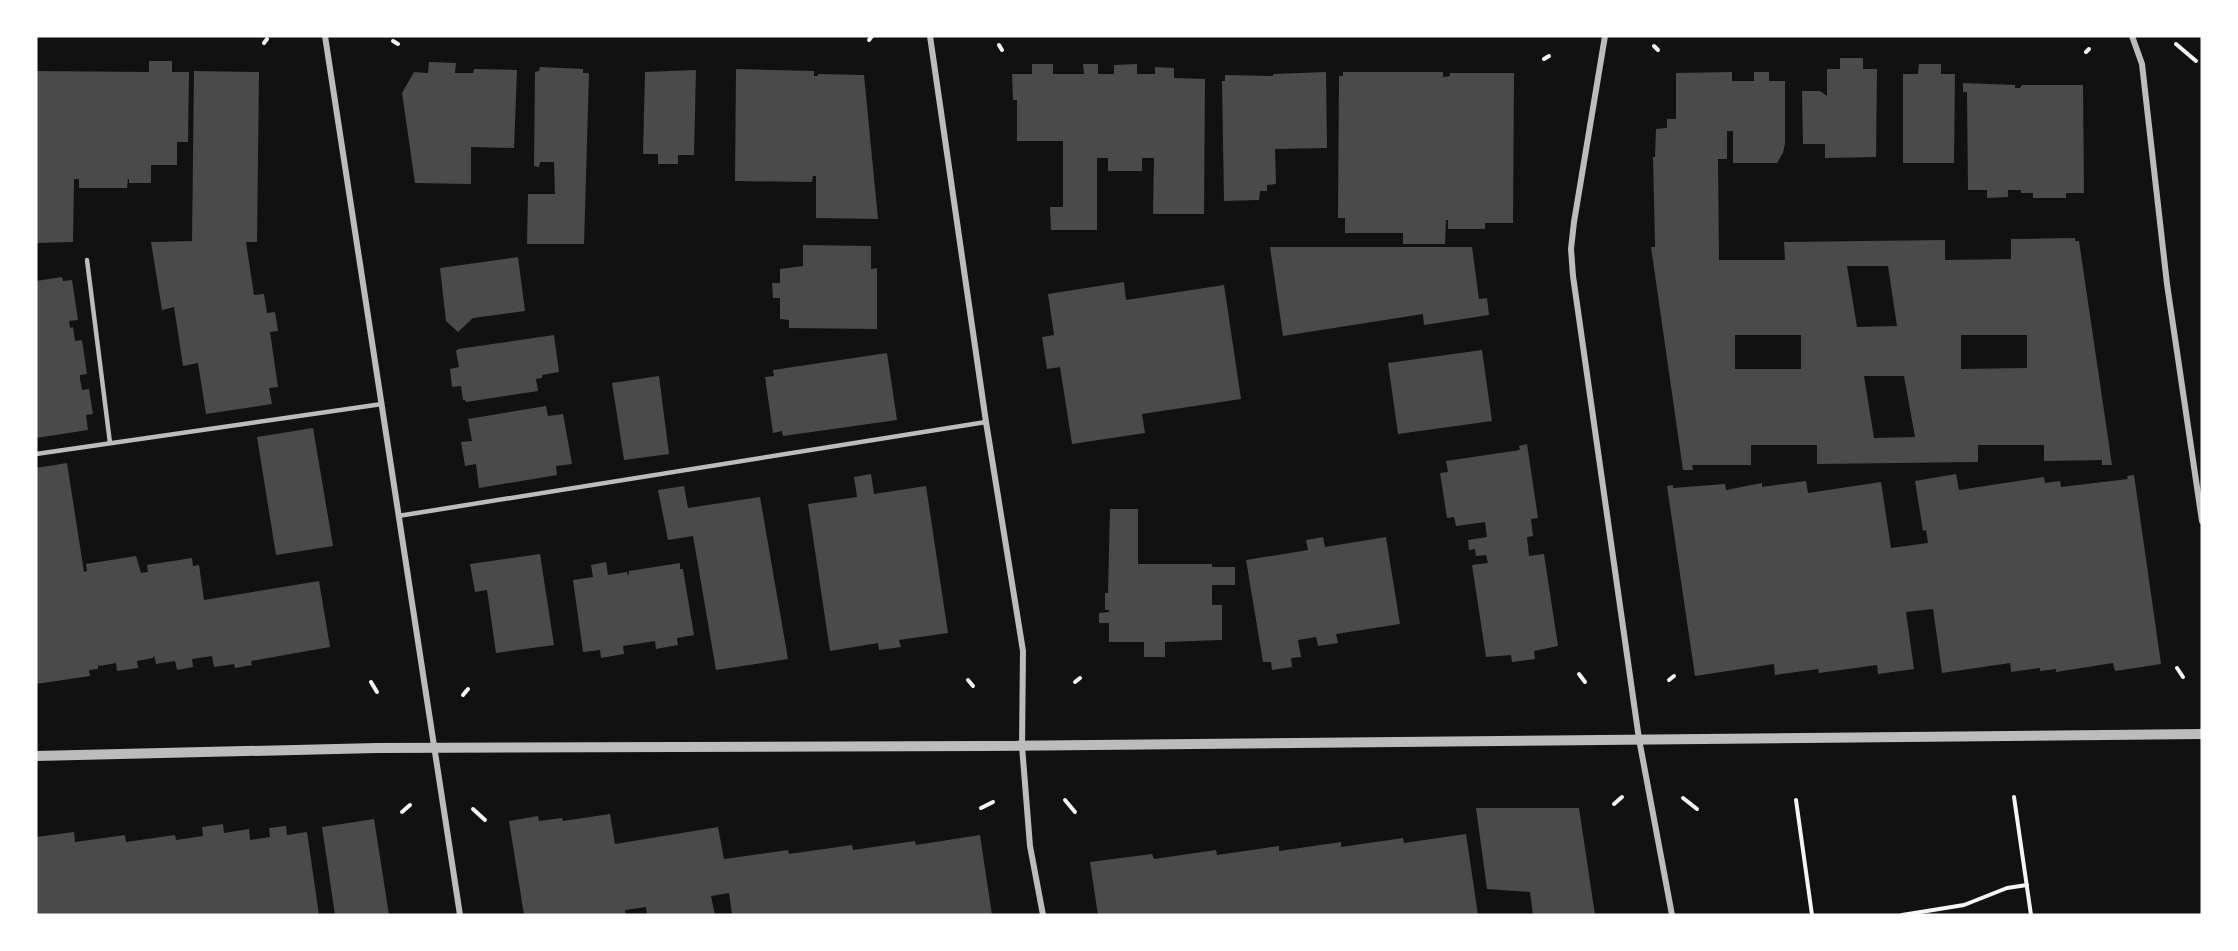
<svg xmlns="http://www.w3.org/2000/svg" width="2238" height="951" font-family="'Space Grotesk',sans-serif">
  <rect width="100%" height="100%" fill="#111"/>
  <g fill="#4a4a4a" fill-rule="evenodd">
    <polygon points="1840,58 1863,58 1863,69 1877,69 1876,157 1825,158 1825,144 1803,144 1802,91 1820,91 1827,96 1827,69 1840,69"/>
    <polygon points="149,61 172,61 172,72 189,72 188,142 177,142 177,165 151,165 151,183 129,183 129,179 128,179 127,188 79,188 79,179 74,179 73,242 36,243 36,71 149,72"/>
    <polygon points="429,62 456,63 455,73 473,73 474,69 517,70 514,148 471,147 471,184 415,183 402,93 414,72 428,73"/>
    <polygon points="1032,64 1053,64 1053,74 1084,74 1083,64 1098,64 1098,74 1114,74 1114,65 1137,64 1137,74 1155,74 1155,67 1174,68 1174,78 1205,79 1204,214 1153,214 1154,158 1142,158 1142,171 1108,171 1108,158 1097,158 1097,230 1051,230 1050,207 1063,207 1063,141 1017,141 1017,100 1013,100 1012,74 1032,74"/>
    <polygon points="1919,64 1941,64 1941,74 1955,74 1954,163 1903,163 1903,74 1918,74"/>
    <polygon points="540,67 583,69 583,73 589,73 584,244 527,244 528,194 555,194 554,162 540,162 539,167 534,166 535,72 539,71"/>
    <polygon points="736,69 814,71 814,76 818,76 818,74 864,75 878,219 816,218 816,176 813,176 812,182 735,181"/>
    <polygon points="696,70 694,155 678,155 678,164 658,164 658,154 643,154 645,72"/>
    <polygon points="194,71 259,72 257,242 246,242 254,295 264,294 267,313 275,312 278,331 270,332 278,387 269,388 272,404 206,414 198,363 183,366 174,307 162,310 151,242 192,241"/>
    <polygon points="1326,72 1327,148 1275,149 1276,184 1267,185 1267,191 1260,191 1259,200 1224,201 1222,81 1225,81 1225,75 1273,76 1273,74"/>
    <polygon points="1343,72 1443,72 1443,77 1450,76 1450,73 1514,73 1513,223 1485,223 1485,229 1448,229 1448,220 1446,220 1445,244 1403,244 1403,233 1345,233 1345,218 1338,218 1339,76 1343,76"/>
    <path d="M1732 72V81H1754V72H1769V81H1785V144L1783 153 1777 163H1733V131H1727V159H1718L1719 260H1785L1784 242 1945 240V260L2011 259V239L2075 238V241H2079L2112 465H2102V460L2044 461V445H1978V462L1817 464V445H1751V465H1692L1693 470H1683L1651 247H1655V243L1653 157H1655L1656 129 1667 128V119H1676V73ZM1847 266H1888L1897 326 1857 327ZM1735 335H1801V369H1735ZM1961 335H2027V368L1961 369ZM1864 376H1904L1915 437 1874 438Z"/>
    <polygon points="1963,83 2015,85 2015,88 2020,88 2022,85 2083,85 2084,193 2066,193 2066,198 2033,198 2033,193 2021,193 2021,190 2008,190 2008,197 1987,198 1987,190 1968,190 1967,92 1963,92"/>
    <polygon points="803,245 871,246 871,269 877,268 877,329 789,328 789,320 780,319 780,298 773,298 772,283 780,283 780,269 803,266"/>
    <polygon points="1270,247 1472,247 1479,299 1487,298 1489,315 1424,325 1423,314 1283,336"/>
    <polygon points="518,257 525,311 473,318 458,332 446,321 440,268"/>
    <polygon points="62,277 63,281 72,280 78,320 69,321 70,328 73,327 75,341 82,340 87,374 80,375 80,379 82,390 89,389 93,414 86,415 88,430 36,438 36,281"/>
    <polygon points="1124,282 1126,300 1224,285 1241,399 1142,414 1145,433 1072,444 1060,367 1047,369 1042,337 1054,335 1048,294"/>
    <polygon points="554,335 559,372 542,375 542,378 536,379 538,391 466,402 465,400 463,400 461,386 452,387 450,369 459,367 456,351 458,349"/>
    <polygon points="1482,350 1492,421 1398,434 1388,363"/>
    <polygon points="887,353 897,420 783,436 782,431 773,433 765,377 774,376 773,370"/>
    <polygon points="659,376 669,454 624,460 612,383"/>
    <polygon points="546,406 548,416 563,414 572,464 556,466 557,475 479,488 476,464 465,466 461,442 472,441 468,419"/>
    <polygon points="313,428 333,546 276,555 257,437"/>
    <polygon points="1527,444 1538,518 1531,519 1533,536 1527,537 1529,556 1544,554 1558,646 1534,651 1535,659 1512,662 1511,655 1486,657 1472,565 1488,563 1486,555 1476,556 1475,549 1469,550 1468,540 1487,537 1485,522 1456,526 1454,517 1447,518 1440,473 1448,472 1446,461 1520,450 1519,446"/>
    <polygon points="67,463 84,572 87,571 86,564 136,556 141,573 148,572 147,565 192,558 193,566 199,565 204,600 319,581 330,647 251,661 252,665 235,668 234,664 214,667 212,656 192,659 193,667 177,670 175,661 156,664 154,655 153,658 137,661 138,668 117,671 116,663 99,666 98,664 98,669 89,670 90,676 36,684 36,468"/>
    <polygon points="871,474 874,494 926,486 948,633 899,640 901,647 879,650 878,643 830,651 808,504 857,497 854,477"/>
    <polygon points="1956,474 1959,490 2044,477 2045,483 2060,481 2061,487 2128,479 2127,476 2134,475 2161,664 2115,671 2113,663 2056,672 2056,669 2040,671 2040,668 2011,672 2010,663 1942,673 1933,609 1906,612 1914,669 1878,674 1877,665 1819,673 1818,669 1775,675 1774,664 1695,676 1667,486 1673,485 1673,488 1725,484 1726,490 1762,483 1762,487 1806,481 1808,493 1881,482 1891,548 1928,543 1926,530 1923,531 1915,481"/>
    <polygon points="684,486 688,508 760,497 788,659 716,670 693,536 668,540 658,490"/>
    <polygon points="1110,509 1138,509 1138,564 1212,564 1212,567 1235,567 1235,585 1212,585 1212,605 1222,605 1222,640 1165,642 1165,657 1144,657 1144,642 1109,642 1109,623 1099,623 1099,613 1109,612 1109,610 1105,610 1105,593 1108,593"/>
    <polygon points="1323,537 1325,547 1386,537 1400,624 1336,634 1338,643 1318,646 1316,637 1298,640 1301,657 1291,658 1292,667 1272,670 1271,662 1263,662 1246,560 1308,550 1306,540"/>
    <polygon points="540,554 554,645 496,653 487,590 475,592 470,564"/>
    <polygon points="606,562 608,575 627,572 628,577 629,571 680,563 680,569 683,569 694,635 677,638 678,645 656,649 655,641 623,646 624,654 601,658 600,650 583,652 573,580 593,577 591,565"/>
    <polygon points="1476,808 1579,808 1595,915 1533,915 1530,892 1487,889"/>
    <polygon points="610,814 615,844 718,827 724,859 788,850 789,854 852,845 853,850 915,841 916,845 980,835 992,915 732,915 729,893 711,896 715,915 647,915 646,907 625,910 626,915 524,915 509,821 538,816 539,821 562,818 563,821"/>
    <polygon points="374,819 389,915 335,915 322,827"/>
    <polygon points="223,824 224,833 249,829 250,840 270,837 269,828 286,826 287,835 307,832 319,915 36,915 36,837 74,832 75,842 125,835 126,842 175,835 176,840 203,836 202,827"/>
    <polygon points="1466,834 1478,915 1098,915 1090,862 1152,854 1154,859 1216,850 1217,855 1279,846 1279,851 1341,842 1341,847 1403,838 1404,843"/>
  </g>
  <g fill="none" stroke-linecap="round" stroke-linejoin="round">
    <g stroke="#f5f5f5" stroke-width="4">
      <polyline points="869,40 872,36"/>
      <polyline points="393,41 398,44"/>
      <polyline points="264,43 267,39"/>
      <polyline points="2176,44 2196,61"/>
      <polyline points="999,45 1002,50"/>
      <polyline points="1654,46 1658,50"/>
      <polyline points="2086,52 2089,49"/>
      <polyline points="1544,59 1549,56"/>
      <polyline points="2177,668 2183,677"/>
      <polyline points="1579,674 1585,682"/>
      <polyline points="968,680 973,686"/>
      <polyline points="1669,680 1674,676"/>
      <polyline points="371,682 377,692"/>
      <polyline points="1075,682 1080,678"/>
      <polyline points="463,695 468,689"/>
      <polyline points="2014,797 2031,915"/>
      <polyline points="1683,798 1697,809"/>
      <polyline points="1065,800 1075,812"/>
      <polyline points="1796,800 1812,915"/>
      <polyline points="1614,804 1622,797"/>
      <polyline points="981,808 993,802"/>
      <polyline points="473,809 485,820"/>
      <polyline points="402,812 410,805"/>
      <polyline points="1902,915 1964,905 2007,888 2027,885"/>
    </g>
    <g stroke="#bcbcbc" stroke-width="4.5">
      <polyline points="87,260 110,443"/>
      <polyline points="36,454 382,404"/>
      <polyline points="398,516 986,422"/>
    </g>
    <g stroke="#bcbcbc" stroke-width="6">
      <polyline points="325,36 460,915"/>
      <polyline points="930,36 986,422 1023,651 1022,746 1030,846 1043,915"/>
      <polyline points="1605,36 1574,222 1571,249 1573,276 1639,739 1672,915"/>
      <polyline points="2132,36 2142,64 2167,284 2202,521"/>
    </g>
    <polyline stroke="#bcbcbc" stroke-width="10" points="36,756 377,748 983,746 2202,734"/>
  </g>
  <rect width="2238" height="951" fill="none" stroke="#ffffff" stroke-width="75"/>
</svg>
